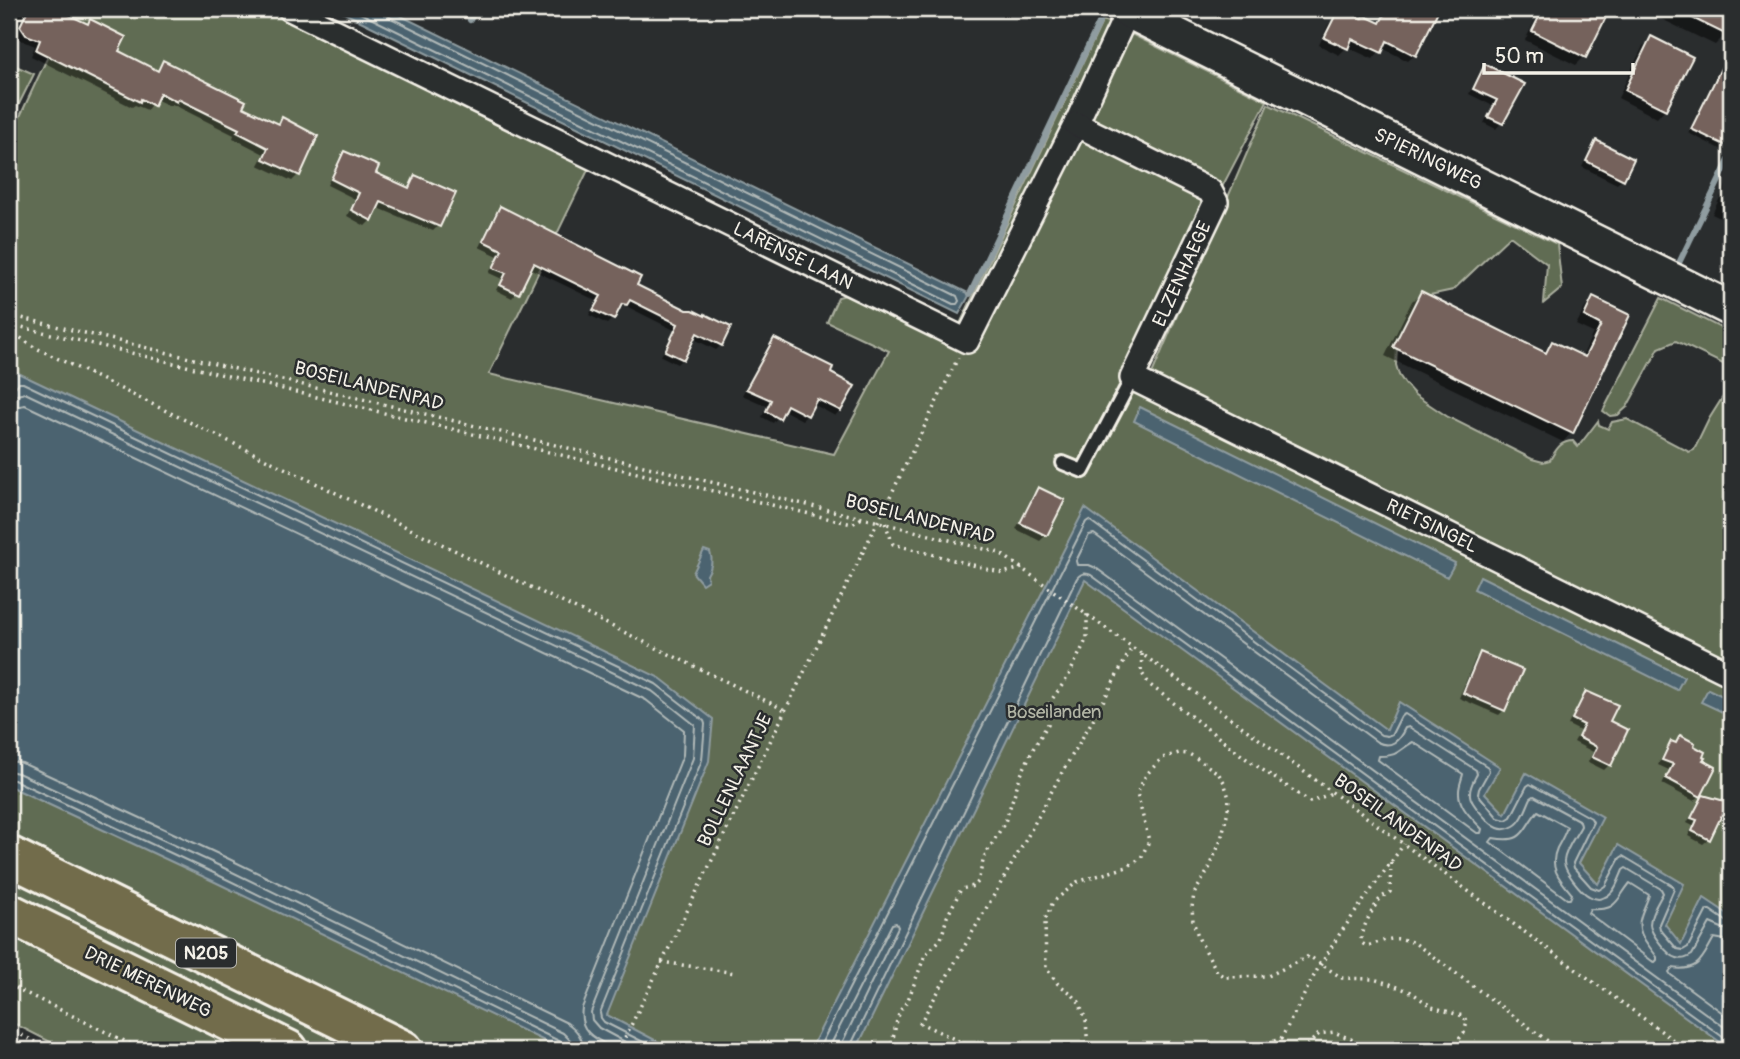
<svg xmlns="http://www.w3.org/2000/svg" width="1740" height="1059" font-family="Pangolin,sans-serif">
  <rect width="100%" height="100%" fill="#2a2d2e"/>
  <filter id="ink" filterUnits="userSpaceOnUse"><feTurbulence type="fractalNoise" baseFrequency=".0143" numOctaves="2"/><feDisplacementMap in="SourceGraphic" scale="14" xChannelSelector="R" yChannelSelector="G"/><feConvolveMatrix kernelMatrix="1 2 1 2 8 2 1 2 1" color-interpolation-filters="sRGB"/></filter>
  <g filter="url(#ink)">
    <g fill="#616c53" stroke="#aaae9e" stroke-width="2">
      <polygon points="70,9 272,9 590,166 489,374 834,454 889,351 827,322 838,297 850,294 951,343 1103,20 1267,101 1128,367 1731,676 1731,1050 407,1050 9,856 9,140"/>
      <polygon points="9,63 34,74 9,124"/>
      <path d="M1268 104 1557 244 1562 288 1544 303 1547 264 1510 236 1453 290 1420 297 1397 348 1396 365 1399 375 1405 384 1415 395 1448 417 1532 459 1543 462 1550 460C1556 450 1560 441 1573 441L1578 447 1598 421 1599 425 1608 429 1612 422 1627 419 1689 452 1694 450 1709 419 1731 384V664L1538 569 1526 559 1318 455 1151 376Z"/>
      <polygon points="1661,298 1731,333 1731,353 1725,365 1676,341 1659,348 1627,407 1618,415 1610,416 1603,411"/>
      <polygon points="9,875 363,1050 313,1050 9,901"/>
      <polygon points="9,925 263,1050 66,1050 9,1021"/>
    </g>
    <g fill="#4c6470" stroke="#8f9ca0" stroke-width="2">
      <polygon points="336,9 387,9 970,294 959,314"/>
      <polygon points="16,372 660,678 713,719 709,761 607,1015 674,1050 563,1050 215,882 9,786 9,389"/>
      <polygon points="1140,407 1455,563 1447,577 1134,421"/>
      <polygon points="1085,508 1387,730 1399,702 1500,767 1485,793 1505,814 1526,773 1603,817 1579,863 1598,884 1618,845 1684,884 1665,924 1681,944 1704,898 1731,916 1731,1050 1085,580 856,1050 810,1050"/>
      <path d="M704 550 710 552C713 560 712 567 707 575L708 580 702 584 693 573Z"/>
      <polygon points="1480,576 1684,677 1677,690 1474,589"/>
      <polygon points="1708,689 1731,700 1731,716 1701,702"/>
    </g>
    <g fill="#0007">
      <polygon points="15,9 58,9 57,11 86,26 90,21 116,52 156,72 163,62 241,107 277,125 283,119 298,175 292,181 258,165 264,154 233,138 234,135 172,104 170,106 155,99 147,110 135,105 132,107 31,56 35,46 21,40 15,33 20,21 11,15"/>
      <polygon points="1401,9 1437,9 1415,55 1408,61 1382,48 1373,59 1347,47 1339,55 1319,45 1328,25 1341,10 1361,19 1378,24 1385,16 1400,12"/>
      <polygon points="1541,9 1608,9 1584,57 1576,65 1525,40"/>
      <polygon points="1646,9 1731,9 1731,24 1726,34 1715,45 1645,11"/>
      <polygon points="1652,38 1665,109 1657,118 1618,98 1643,46"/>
      <polygon points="1727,58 1731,60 1731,154 1688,133 1724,62"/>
      <polygon points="1486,66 1508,111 1501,123 1496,129 1484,123 1493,106 1469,94 1480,71"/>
      <polygon points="1597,143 1622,179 1617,184 1582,167 1591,148"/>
      <polygon points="344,154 373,174 407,189 411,182 416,177 438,226 433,231 376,207 371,220 365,226 347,216 355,199 327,185 339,159"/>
      <polygon points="1731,175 1731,219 1728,222 1712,214"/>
      <polygon points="501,208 635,286 721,345 716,350 692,338 682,359 677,364 661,356 674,330 624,305 620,310 617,309 612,319 607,324 589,315 597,301 529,268 517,292 512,298 496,290 502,279 489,273 498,256 479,247 495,213"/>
      <polygon points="1421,293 1543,353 1552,343 1582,357 1593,333 1576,325 1585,308 1593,299 1628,316 1571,433 1563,442 1385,356 1412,301"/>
      <polygon points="774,340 829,373 840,410 835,416 813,404 807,415 802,420 783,410 773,423 762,417 767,406 742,395 769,345"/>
      <polygon points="1038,489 1062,501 1046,535 1040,541 1016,529 1033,494"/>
      <polygon points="1481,654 1504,710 1499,715 1459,698 1475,659"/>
      <polygon points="1586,693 1608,722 1609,765 1604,770 1588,762 1593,752 1574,742 1580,731 1568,725 1581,699"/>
      <polygon points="1681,737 1700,796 1694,801 1662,784 1669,770 1658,765 1666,749 1672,743 1674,745"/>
      <polygon points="1703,797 1709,839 1703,844 1688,836 1693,826 1687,823 1698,802"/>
    </g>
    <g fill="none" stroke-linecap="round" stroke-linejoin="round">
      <g stroke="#b1b9b8" stroke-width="2">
        <polyline points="352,9 953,304 957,304 959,301 957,296 391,18 387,14 386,9"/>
        <polyline points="9,388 14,388 19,383 23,383 656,684 704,721 705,724 702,760 600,1013 601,1018 604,1022 659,1050"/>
        <polyline points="9,397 25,393 652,691 695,725 693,758 591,1012 592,1020 599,1028 640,1050"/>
        <path d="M9 408 25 405 646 700 684 730 683 755 582 1008C578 1034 598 1040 617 1050"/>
        <path d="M1413 742 1463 774C1462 779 1459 785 1459 791 1458 807 1472 818 1482 829L1481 833H1477L1378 760 1379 756C1400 756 1398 750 1413 742Z"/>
        <path d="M9 761 22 763 227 858 567 1023C578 1030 583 1038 583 1050"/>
        <polyline points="9,771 18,773 222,867 563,1033 571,1041 572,1050"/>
        <polyline points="9,780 14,780 218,875 559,1041 563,1045 564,1050"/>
        <path d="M1538 811 1567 827C1565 834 1561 841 1557 848 1548 868 1560 880 1572 894L1570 899H1567L1490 842 1493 838C1526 844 1522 829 1538 811Z"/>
        <path d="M1630 883 1649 895C1647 902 1643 909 1641 916 1635 933 1648 944 1657 957V960L1655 962 1652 961 1588 913 1590 909C1618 911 1616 900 1630 883Z"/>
        <path d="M1731 930 1724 929 1710 923 1692 955C1687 958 1683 960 1677 958 1668 956 1650 933 1650 924 1650 914 1658 902 1663 893L1661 889 1626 868 1623 870C1619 879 1615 893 1605 897 1600 900 1594 899 1589 896 1581 892 1563 870 1564 861 1565 849 1576 836 1581 826L1580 821 1534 796 1531 798C1527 806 1523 821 1514 826 1509 829 1503 830 1498 828 1490 825 1470 803 1470 795 1469 787 1474 780 1477 774L1476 770 1409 727 1405 728C1399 741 1391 749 1377 742L1094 534 1089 535 1076 561 1077 565H1089L1096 568 1731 1032"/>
        <path d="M1731 941 1714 938C1702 958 1700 972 1672 968L1669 972 1671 975 1731 1019"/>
        <polyline points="818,1050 1086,522 1089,520 1381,735 1387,736 1392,734 1401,716 1405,714 1488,767 1489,771 1479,789 1478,794 1498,818 1506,820 1511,817 1527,786 1530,784 1591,818 1593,822 1573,863 1574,868 1591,887 1599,890 1605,886 1620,858 1623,856 1673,886 1674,889 1659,924 1660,929 1677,949 1683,950 1688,947 1707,910 1710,910 1726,921 1731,922"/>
        <polyline points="828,1050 892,924 896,923 898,927 843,1041 841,1050"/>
        <path d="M850 1050 851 1045 1077 578C1081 573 1085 572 1091 575L1731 1043"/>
      </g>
      <g stroke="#8f9ca0" stroke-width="6">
        <polyline points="470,20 476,9"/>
        <polyline points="1677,267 1731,156"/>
        <polyline points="970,294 1100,21"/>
      </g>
    </g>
    <g fill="#74625c" stroke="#f4f1e8" stroke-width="2">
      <polygon points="28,9 56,9 88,24 90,19 126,37 119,51 158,71 163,60 246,101 243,107 279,124 282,117 318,136 300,176 263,159 268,148 237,132 239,129 178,99 177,102 160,93 154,106 141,99 140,102 36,50 40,40 26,35 20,26"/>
      <polygon points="1340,9 1362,18 1363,15 1380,23 1384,15 1403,9 1439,9 1416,56 1387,41 1382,53 1352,39 1348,49 1324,38 1335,16 1336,16"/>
      <polygon points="1543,9 1610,9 1586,58 1532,31"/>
      <polygon points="1674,9 1731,9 1731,37"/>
      <polygon points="1651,36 1693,57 1666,110 1625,90"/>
      <polygon points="1731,48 1731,148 1691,129"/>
      <polygon points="1485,64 1525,84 1503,124 1488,117 1497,100 1473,89"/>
      <polygon points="1596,140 1634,159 1624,180 1586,161"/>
      <polygon points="344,151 379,166 376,173 409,188 415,175 456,193 440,227 381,202 372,221 351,210 359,193 331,179"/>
      <polygon points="500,206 641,277 637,285 687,310 693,310 705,316 705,314 731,327 722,346 697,333 684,360 665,351 678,324 630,300 627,305 622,304 614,320 593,310 601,296 534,263 519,294 500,285 506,273 493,268 502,250 483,241"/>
      <polygon points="1421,291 1546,353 1552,341 1585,357 1601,325 1584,316 1593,297 1630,315 1573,434 1393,347"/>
      <polygon points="774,338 833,367 831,373 855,386 841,411 817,399 808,416 787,405 780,419 766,411 771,400 746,389"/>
      <polygon points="1038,487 1065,500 1047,536 1020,523"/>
      <polygon points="1480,652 1523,670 1505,711 1463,693"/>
      <polygon points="1586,691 1618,705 1610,721 1628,730 1611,766 1592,757 1597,747 1578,737 1584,725 1572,719"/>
      <polygon points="1680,735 1695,743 1694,746 1705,752 1703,757 1705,758 1703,760 1716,767 1701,797 1666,778 1673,764 1662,760 1671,741 1676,743"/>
      <polygon points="1703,795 1728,802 1710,840 1692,831 1697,820 1691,818"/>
    </g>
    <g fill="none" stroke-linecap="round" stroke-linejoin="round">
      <g stroke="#f4f1e8" stroke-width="18">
        <polyline id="lane" points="1063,463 1083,471 1132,378"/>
      </g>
      <g stroke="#f4f1e8" stroke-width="28">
        <g id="street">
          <polyline points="290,9 967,341 1076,124 1128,11"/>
          <polyline points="1076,124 1210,191 1216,202 1132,378 1731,674"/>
        </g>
      </g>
      <g stroke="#f4f1e8" stroke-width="38">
        <polyline id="secondary" points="1124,9 1731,309"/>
      </g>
      <g stroke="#f4f1e8" stroke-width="44">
        <g id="highway">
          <polyline points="9,856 403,1050"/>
          <polyline points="9,913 288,1050"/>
        </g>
      </g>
      <g stroke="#f4f1e8" stroke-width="3.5" stroke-dasharray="2 5" stroke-linecap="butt">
        <polyline points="1088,9 1099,14"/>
        <polyline points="9,315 879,522 1000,553 1142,654 1687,1050"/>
        <polyline points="9,324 852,524 862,518"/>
        <polyline points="9,330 34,347 785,710"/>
        <polyline points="885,523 893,544 1003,573 1022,568"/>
        <polyline points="1142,654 1141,672 1150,685 1248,760 1310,802 1332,793"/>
        <path d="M1391 863 1390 892C1387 894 1383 896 1380 899 1375 904 1357 936 1362 943 1363 944 1365 945 1367 946 1387 940 1395 934 1416 944L1560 1050"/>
        <polyline points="661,962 736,973"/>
        <polyline points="9,985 143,1050"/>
        <polyline points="9,1029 52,1050"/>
        <polyline points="9,1038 33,1050"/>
        <polyline points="619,1050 958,358"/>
        <polyline points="889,1050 892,1043 897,1020 900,1011 908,1000 925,955 941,939 947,917 961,889 974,886 978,882 984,857 1005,822 1020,777 1033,749 1048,724 1050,702 1068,677 1087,638 1087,614"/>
        <polyline points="978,1050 920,1023 1024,843 1060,776 1098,711 1132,647"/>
        <polyline points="1088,1050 1086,1020 1079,1002 1071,993 1058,984 1046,968 1045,920 1053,902 1077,882 1127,867 1141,858 1149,841 1137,793 1146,775 1162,758 1179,753 1189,754 1196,758 1218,773 1224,782 1229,798 1228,810 1221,840 1210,867 1194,894 1192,907 1193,921 1199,939 1218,973 1225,977 1268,976 1309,956 1342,978 1373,979 1390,984 1411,992 1432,1007 1463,1016 1467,1022 1464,1033 1450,1050"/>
        <polyline points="1240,1050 1281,1039 1316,972 1339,935 1404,844"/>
        <polyline points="1302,1050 1319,1034 1334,1032 1351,1039 1358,1050"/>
      </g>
      <use href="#lane" stroke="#2a2d2e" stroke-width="12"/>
      <use href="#street" stroke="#2a2d2e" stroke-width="23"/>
      <use href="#secondary" stroke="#2a2d2e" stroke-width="33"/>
      <use href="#highway" stroke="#726c4b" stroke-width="38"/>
    </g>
  </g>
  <g text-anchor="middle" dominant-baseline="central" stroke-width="5" stroke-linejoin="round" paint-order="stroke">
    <rect fill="#2a2d2e" stroke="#b7b6b0" stroke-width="2" x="176" y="938.5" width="60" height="29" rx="5"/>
    <g font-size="18" font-weight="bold" fill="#f4f1e8">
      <text x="206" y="953">N205</text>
    </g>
    <g font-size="19" fill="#f4f1e8" stroke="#2a2d2e">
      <text transform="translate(1428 159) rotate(26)">SPIERINGWEG</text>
      <text transform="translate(793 256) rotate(26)">LARENSE LAAN</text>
      <text transform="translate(1182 274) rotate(-65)">ELZENHAEGE</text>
      <text transform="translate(369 386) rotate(14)">BOSEILANDENPAD</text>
      <text transform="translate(920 519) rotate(14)">BOSEILANDENPAD</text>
      <text transform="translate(1432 526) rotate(26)">RIETSINGEL</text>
      <text transform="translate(735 780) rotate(-64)">BOLLENLAANTJE</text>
      <text transform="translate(1398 823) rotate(36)">BOSEILANDENPAD</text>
      <text transform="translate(148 982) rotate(26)">DRIE MERENWEG</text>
    </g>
    <g font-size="19" fill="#b2b5a5" stroke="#2a2d2e">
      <text x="1054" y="712">Boseilanden</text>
    </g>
  </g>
  <rect width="1740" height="1059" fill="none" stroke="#2a2d2e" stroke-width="35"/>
  <rect x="18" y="18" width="1705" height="1024" fill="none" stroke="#f4f1e8" stroke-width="2.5" filter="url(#ink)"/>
  <path d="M1484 63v10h149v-10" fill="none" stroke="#f4f1e8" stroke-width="3.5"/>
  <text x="1495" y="63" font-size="21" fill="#f4f1e8" stroke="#2a2d2e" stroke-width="5" paint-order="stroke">50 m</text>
</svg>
